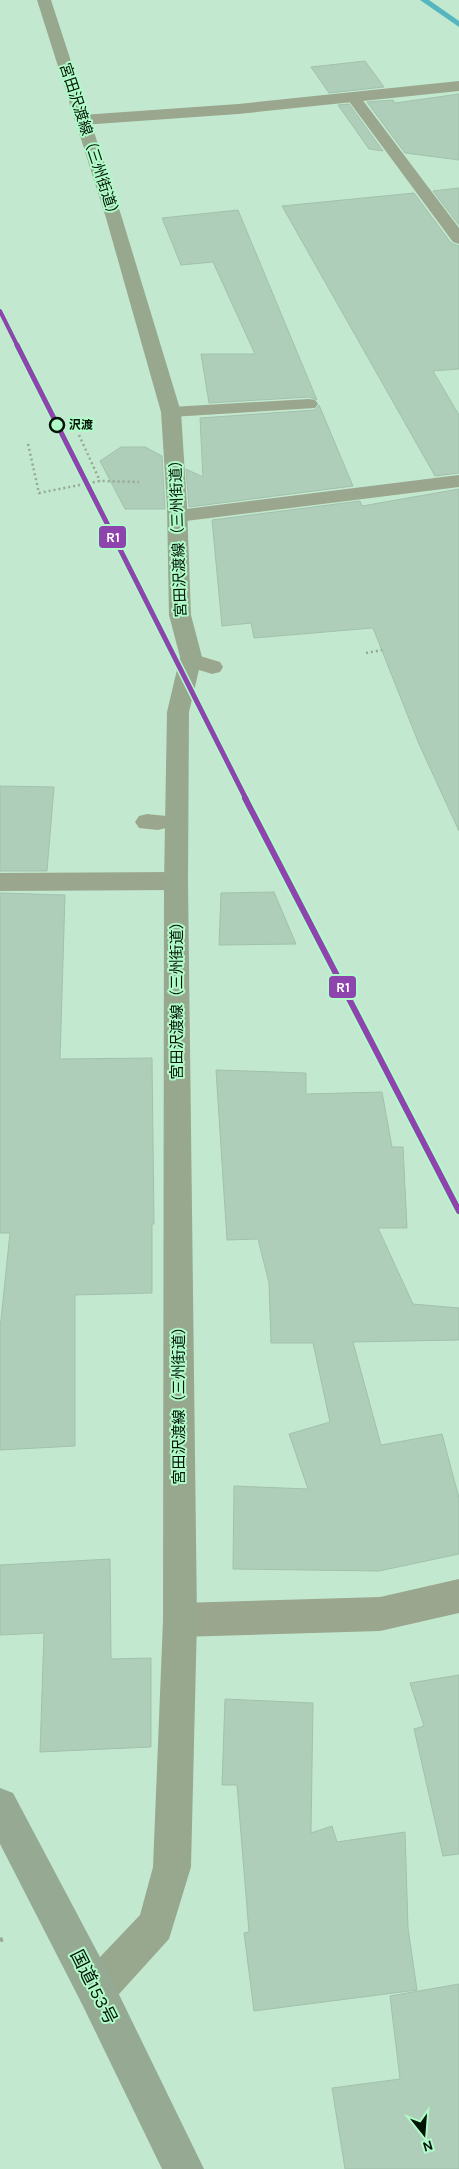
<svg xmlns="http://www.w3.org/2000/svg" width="459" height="2169" font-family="Karla,'Noto Sans JP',sans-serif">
  <rect width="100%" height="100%" fill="#c2e9cf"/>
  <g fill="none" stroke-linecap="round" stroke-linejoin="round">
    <polygon fill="#56b6bf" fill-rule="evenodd" points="420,0 429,0 459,21 459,27"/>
  </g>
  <g fill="#aeceb9" stroke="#a2c1ac">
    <polygon points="365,61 384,87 329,93 311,67"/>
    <polygon points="459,94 459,160 405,153 367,102 393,100 395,103"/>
    <polygon points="349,104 383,151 369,149 338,105"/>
    <polygon points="459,188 459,225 433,191"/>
    <polygon points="414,193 451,243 459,246 459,369 433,371 459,415 459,473 435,476 282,206"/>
    <polygon points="238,210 317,400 309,397 209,403 201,354 255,354 213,262 181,265 162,218"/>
    <polygon points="319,405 353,486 189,507 186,469 203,477 200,418 315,410"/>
    <polygon points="121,447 145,447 162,456 165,509 125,509 100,461"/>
    <polygon points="459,489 459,831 419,744 373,628 254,638 251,623 222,626 212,520 360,501 362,506"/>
    <polygon points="0,786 54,787 47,871 0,871"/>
    <polygon points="274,892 296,944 219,945 221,893"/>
    <polygon points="0,893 65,895 60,1059 152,1058 154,1224 152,1224 152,1293 75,1295 75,1446 0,1450 0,1329 10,1233 0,1233"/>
    <polygon points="216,1070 306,1073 306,1094 382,1092 392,1147 403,1147 407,1228 378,1228 413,1304 459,1308 459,1340 353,1342 381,1445 442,1434 459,1498 459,1554 379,1571 233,1569 234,1486 308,1489 289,1434 330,1422 313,1343 271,1343 269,1283 258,1239 227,1240"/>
    <polygon points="110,1559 111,1659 151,1658 151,1747 40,1752 44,1633 0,1635 0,1565"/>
    <polygon points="459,1675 459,1854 443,1856 414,1729 424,1726 410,1683"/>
    <polygon points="225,1699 313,1703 311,1833 332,1826 337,1842 405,1832 408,1928 417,1990 254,2011 244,1933 249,1932 237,1785 222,1785"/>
    <polygon points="459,1984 459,2169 345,2169 332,2088 400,2079 390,1996"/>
  </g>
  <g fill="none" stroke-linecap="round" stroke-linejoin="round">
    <g stroke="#97a893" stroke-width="2.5" stroke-dasharray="2 3" stroke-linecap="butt">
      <polyline points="79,435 100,481"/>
      <polyline points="28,444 39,493 100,481 139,482"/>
      <polyline points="366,653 382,650"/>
    </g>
    <polyline stroke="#97a893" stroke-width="4.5" stroke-dasharray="3 5" stroke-linecap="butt" points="0,1940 6,1938"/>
    <g fill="#9aa68e" fill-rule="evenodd">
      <polygon points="353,93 358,94 459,228 459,244 453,242 348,100 346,97"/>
      <polygon points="309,399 315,400 318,404 315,408 171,417 165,416 162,412 165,408 171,407"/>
      <polygon points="190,653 220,662 223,667 220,672 212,674 183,665 179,660 183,655"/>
      <polygon points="147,814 166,816 170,822 166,828 158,830 139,828 135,822 139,816"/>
      <polygon points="176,872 184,875 188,881 184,887 176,890 0,891 0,873"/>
    </g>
    <g fill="#9aa68e" fill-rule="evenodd">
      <polygon points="459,81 459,91 238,114 82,125 74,120 82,115 238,104"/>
      <polygon points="459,475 459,487 178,522 171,520 168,516 171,512 178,510"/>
      <polygon points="459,1579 459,1613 380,1631 180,1637 168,1632 163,1620 168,1608 180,1603 380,1597"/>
    </g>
    <polygon fill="#98a88f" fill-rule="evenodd" points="37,0 51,0 122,218 181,412 187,506 191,615 202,657 189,712 188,881 197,1620 191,1867 169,1939 110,2004 96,2009 82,2004 77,1990 82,1976 140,1915 153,1867 163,1620 164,881 167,712 180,657 169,615 167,506 161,412 106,218"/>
    <polygon fill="#95a993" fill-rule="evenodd" points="0,1788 13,1793 110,1976 204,2169 162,2169 82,2004 0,1844"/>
    <g stroke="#b1fac9" stroke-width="5.5">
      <polyline id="rail-1-far2" points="0,311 18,347"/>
    </g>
    <g stroke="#b1fac9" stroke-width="8">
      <polyline id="rail-1-far1" points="17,345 246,799"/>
    </g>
    <g stroke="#b1fac9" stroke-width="10">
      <polyline id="rail-1" points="245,798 459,1211"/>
    </g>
    <use href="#rail-1-far2" stroke="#8e44ad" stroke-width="4"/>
    <use href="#rail-1-far1" stroke="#8e44ad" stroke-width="5"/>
    <use href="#rail-1" stroke="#8e44ad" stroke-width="6"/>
  </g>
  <circle fill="#b1fac9" stroke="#001405" stroke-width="2.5" cx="57" cy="425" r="7"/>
  <g text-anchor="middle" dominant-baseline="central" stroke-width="4" stroke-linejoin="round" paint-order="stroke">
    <g font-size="12" font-weight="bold" fill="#001405" stroke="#b1fac9" text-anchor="start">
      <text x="69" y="425">沢渡</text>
    </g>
    <g font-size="15" fill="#001405" stroke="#b1fac9">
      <text transform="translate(90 142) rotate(72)">宮田沢渡線（三州街道）</text>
      <text transform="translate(178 535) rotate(-92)">宮田沢渡線（三州街道）</text>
      <text transform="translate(177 997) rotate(-90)">宮田沢渡線（三州街道）</text>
      <text transform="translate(179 1402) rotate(-90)">宮田沢渡線（三州街道）</text>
    </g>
    <g font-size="18" fill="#001405" stroke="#b1fac9">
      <text transform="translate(94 1987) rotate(63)">国道153号</text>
    </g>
  </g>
  <g stroke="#b1fac9" stroke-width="2">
    <rect x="98" y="525" width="29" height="24" rx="5" fill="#8e44ad"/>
    <rect x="328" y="975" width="29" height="24" rx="5" fill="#8e44ad"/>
  </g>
  <g font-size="14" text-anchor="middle" font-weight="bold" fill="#fff">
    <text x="113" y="542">R1</text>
    <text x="343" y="992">R1</text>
  </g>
  <g transform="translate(424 2134) rotate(163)" stroke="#b1fac9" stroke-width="4" paint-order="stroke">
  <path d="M0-4L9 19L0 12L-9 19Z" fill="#001405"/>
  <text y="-8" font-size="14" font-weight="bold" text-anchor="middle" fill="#001405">N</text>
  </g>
</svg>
